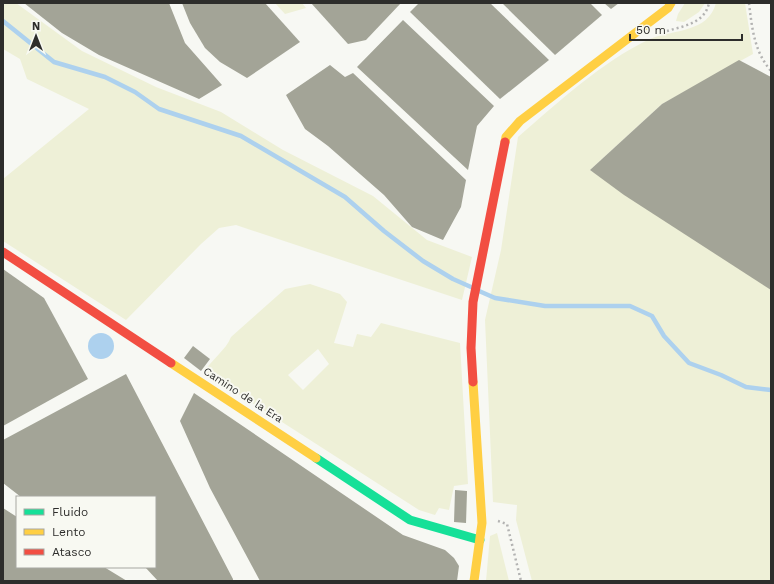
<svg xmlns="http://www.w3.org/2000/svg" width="774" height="584" font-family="'Work Sans',sans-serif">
  <rect width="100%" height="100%" fill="#f7f8f3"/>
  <g fill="#eef0d7" fill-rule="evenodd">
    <polygon points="3,3 16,3 82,51 156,87 221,112 283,150 373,196 427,240 472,257 462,300 236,225 219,228 201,244 126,320 3,241 3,179 89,109 27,79 20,59 3,49"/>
    <polygon points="275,3 302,3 306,8 285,14"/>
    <polygon points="685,3 705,3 699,12 684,22 676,21 678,14"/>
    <path d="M716 3H745L753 54 662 104 590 170 771 289V581H532L516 520 517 505 493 502 485 320 501 250 518 137C556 104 604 60 650 39 674 29 708 33 716 3Z"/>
    <path d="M310 284 340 294 347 302 334 343 353 347 357 334 371 337 381 323 460 343 468 484 454 486 449 510 439 508 435 515 419 510 204 372C212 359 226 350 231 337L285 289ZM318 349 329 364 303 390 288 375Z"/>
    <polygon points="497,533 509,581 486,581 490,536"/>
  </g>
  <circle fill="#add1ee" cx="101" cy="346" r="13"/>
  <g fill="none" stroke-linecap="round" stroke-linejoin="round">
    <g stroke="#add1ee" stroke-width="4.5">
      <polyline points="3,21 54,62 105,77 135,92 159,109 241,136 345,197 384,231 423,261 453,279 471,287"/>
      <polyline points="479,291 495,298 545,306 630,306 652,316 664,336 689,363 721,375 746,387 771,390"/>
    </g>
  </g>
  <g fill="#a3a497">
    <polygon points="24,3 169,3 185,43 222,85 199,99 99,55 62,33"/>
    <polygon points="182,3 265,3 300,42 247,78 220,62 205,48 190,23"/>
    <polygon points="311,3 401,3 366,40 348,44"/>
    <polygon points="419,3 490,3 549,60 500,99 410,12"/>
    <polygon points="502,3 590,3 602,15 555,55"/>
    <polygon points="604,3 619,3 611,9"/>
    <polygon points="403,20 494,106 477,126 468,170 357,67"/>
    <polygon points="739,60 771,77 771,290 624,195 590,170 662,104"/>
    <polygon points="330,65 345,77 353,73 466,180 461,207 443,240 412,227 384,195 328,146 305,129 286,95"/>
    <polygon points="3,269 44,298 88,379 3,426"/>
    <polygon points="193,346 210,359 201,371 184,358"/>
    <polygon points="126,374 233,579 233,581 158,581 145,567 155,567 155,497 21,497 3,483 3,440"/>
    <polygon points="194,393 403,535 445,550 454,558 459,566 457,581 260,581 210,488 180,421"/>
    <polygon points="455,490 467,491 466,523 454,522"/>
    <polygon points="3,508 17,517 17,567 104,567 127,581 3,581"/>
  </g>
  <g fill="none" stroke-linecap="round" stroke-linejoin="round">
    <g stroke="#b3b3b2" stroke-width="2.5" stroke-dasharray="2 3" stroke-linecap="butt">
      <path d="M749 3C752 28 754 51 771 71"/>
      <path d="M667 31C684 26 705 23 709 3"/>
      <polyline points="498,521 507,524 521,581"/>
    </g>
    <polyline stroke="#16e098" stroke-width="9" points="316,458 410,520 480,540"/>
    <g stroke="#ffcf43" stroke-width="9">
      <polyline points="505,142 506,137 520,121 668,8 671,3"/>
      <polyline points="171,363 316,458"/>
      <polyline points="473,382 482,523 474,581"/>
    </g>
    <g stroke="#f24e42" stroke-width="9">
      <polyline points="3,252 171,363"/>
      <polyline points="473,382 471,348 473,302 505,142"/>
    </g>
  </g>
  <g text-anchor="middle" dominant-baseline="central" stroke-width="4" stroke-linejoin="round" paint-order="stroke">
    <g font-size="11" fill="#2d2d2b" stroke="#f8f9f2">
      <text transform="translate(243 395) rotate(33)">Camino de la Era</text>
    </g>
  </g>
  <rect width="774" height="584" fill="none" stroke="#2d2d2b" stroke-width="8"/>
  <rect x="16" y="496" width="140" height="72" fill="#f8f9f2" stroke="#a7a7a2"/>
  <rect x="24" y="509" width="20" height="6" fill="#16e098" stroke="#a7a7a2"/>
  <text x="52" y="516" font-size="12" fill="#2d2d2b">Fluido</text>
  <rect x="24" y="529" width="20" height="6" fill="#ffcf43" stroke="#a7a7a2"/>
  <text x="52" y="536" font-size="12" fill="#2d2d2b">Lento</text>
  <rect x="24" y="549" width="20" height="6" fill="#f24e42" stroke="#a7a7a2"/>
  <text x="52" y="556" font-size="12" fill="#2d2d2b">Atasco</text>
  <g transform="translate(36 36)" stroke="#f8f9f2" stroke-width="3" paint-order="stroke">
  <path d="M0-3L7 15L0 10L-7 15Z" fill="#2d2d2b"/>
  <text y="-6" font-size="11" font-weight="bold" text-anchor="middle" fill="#2d2d2b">N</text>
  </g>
  <path d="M630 34v6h112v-6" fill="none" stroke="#2d2d2b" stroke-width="2"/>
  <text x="636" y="34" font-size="12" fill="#2d2d2b" stroke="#f8f9f2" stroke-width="3" paint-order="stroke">50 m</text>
</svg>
